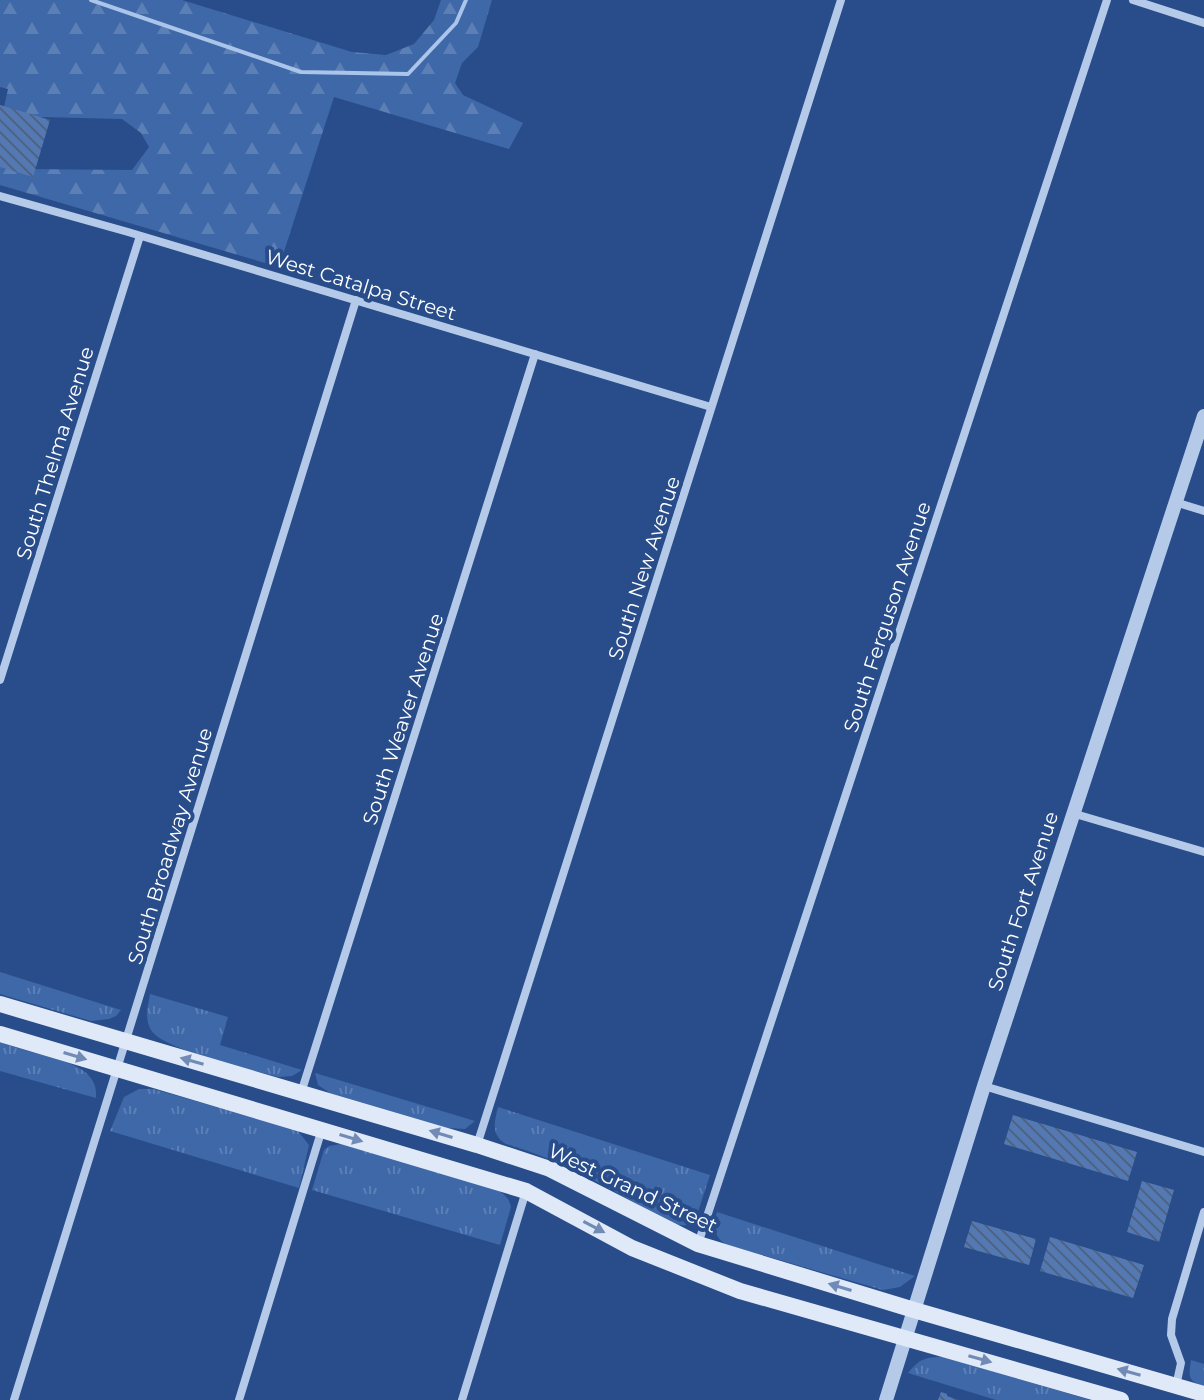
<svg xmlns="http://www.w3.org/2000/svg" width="1204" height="1400" font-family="Montserrat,sans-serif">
  <defs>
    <pattern id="grass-tufts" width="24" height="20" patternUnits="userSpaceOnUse" patternTransform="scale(2)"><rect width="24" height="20" fill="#3f68a8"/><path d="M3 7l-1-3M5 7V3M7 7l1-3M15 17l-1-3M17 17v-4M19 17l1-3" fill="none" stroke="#5c7fb5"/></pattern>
    <pattern id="forest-firs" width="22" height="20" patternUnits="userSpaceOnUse" patternTransform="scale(2)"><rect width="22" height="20" fill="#3f68a8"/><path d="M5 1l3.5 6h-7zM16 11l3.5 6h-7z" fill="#5c7fb5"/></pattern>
    <pattern id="building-back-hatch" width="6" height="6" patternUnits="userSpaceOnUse" patternTransform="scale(2)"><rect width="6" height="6" fill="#5479b2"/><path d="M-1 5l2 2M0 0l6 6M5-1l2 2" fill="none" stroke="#50627f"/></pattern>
  </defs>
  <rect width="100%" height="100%" fill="#284d8a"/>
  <g fill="url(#grass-tufts)">
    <polygon points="0,972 121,1010 116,1016 109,1019 91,1021 0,994"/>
    <path d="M150 994 228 1017 220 1045 302 1070 292 1076 278 1077C253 1070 163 1050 151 1030 144 1018 148 1006 150 994Z"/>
    <path d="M0 1042C14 1047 28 1051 43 1055 65 1062 99 1068 96 1098L0 1071Z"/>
    <polygon points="315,1073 475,1121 465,1129 448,1128 330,1093 318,1085"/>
    <polygon points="139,1089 153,1089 297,1130 309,1145 299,1188 110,1131 124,1097"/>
    <path d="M498 1107 710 1175 696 1218C688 1228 681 1226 669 1222 614 1191 567 1162 506 1144 491 1135 494 1123 498 1107Z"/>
    <path d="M341 1144 498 1190C505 1195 509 1198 511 1207L500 1245 312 1190 324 1150 329 1146Z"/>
    <path d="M717 1212 915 1276 900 1287 883 1290 728 1245C713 1238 713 1226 717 1212Z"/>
    <path d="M944 1357 1090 1400H996L908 1373C920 1358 926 1357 944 1357Z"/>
    <path d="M1191 1360 1204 1364V1386C1187 1381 1189 1376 1191 1360Z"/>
  </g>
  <polygon fill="url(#forest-firs)" points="0,0 182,0 352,52 386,55 414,44 434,20 441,0 492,0 478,47 462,63 455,83 463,95 523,123 509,149 334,97 279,267 0,185 0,163 18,169 132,170 149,147 141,133 122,119 2,116 8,89 0,87"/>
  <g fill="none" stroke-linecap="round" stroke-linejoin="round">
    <polyline stroke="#aac4ea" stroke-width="4" points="91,0 301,72 408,74 456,23 466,0"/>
  </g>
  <g fill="url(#building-back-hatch)">
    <polygon points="0,105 50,120 33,177 0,167"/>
    <polygon points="1013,1115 1137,1152 1128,1181 1004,1144"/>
    <polygon points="1142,1181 1174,1190 1159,1242 1127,1232"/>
    <polygon points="972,1221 1036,1239 1029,1265 964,1247"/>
    <polygon points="1050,1237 1144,1265 1133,1298 1040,1271"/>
    <polygon points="941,1392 947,1394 947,1396 958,1400 938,1400"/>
  </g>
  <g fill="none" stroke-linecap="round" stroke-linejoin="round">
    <g stroke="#b5cae9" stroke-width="8">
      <polyline points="1133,0 1204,23"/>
      <polyline points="0,196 128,232 711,407"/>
      <polyline points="1175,502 1204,511"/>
      <polyline points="0,680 140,236"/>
      <polyline points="1072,813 1204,852"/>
      <polyline points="984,1086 1204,1152"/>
      <polyline points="301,1093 535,354"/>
      <polyline points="477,1145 841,0"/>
      <polyline points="698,1244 1107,0"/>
      <polyline points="1176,1386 1181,1363 1171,1335 1172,1319 1204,1212"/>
      <polyline points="14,1400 356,300"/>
      <polyline points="239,1400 322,1129"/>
      <polyline points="462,1400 526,1191"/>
    </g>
    <polyline stroke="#b5cae9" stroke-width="14" points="886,1400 984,1086 1204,416"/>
    <g stroke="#dfe9f8" stroke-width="16">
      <polyline points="0,1004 477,1145 550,1169 698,1244 914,1310 1204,1394"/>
      <polyline points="0,1034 526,1191 632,1248 740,1291 1121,1400"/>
    </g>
  </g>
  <defs><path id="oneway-solid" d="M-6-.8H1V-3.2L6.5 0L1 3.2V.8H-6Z" transform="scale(2)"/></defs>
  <g fill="#718bb6">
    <use href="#oneway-solid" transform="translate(75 1056) rotate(17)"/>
    <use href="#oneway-solid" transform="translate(192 1061) rotate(-164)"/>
    <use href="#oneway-solid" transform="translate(441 1134) rotate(-163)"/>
    <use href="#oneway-solid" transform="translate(351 1138) rotate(17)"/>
    <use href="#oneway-solid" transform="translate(594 1227) rotate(28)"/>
    <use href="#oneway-solid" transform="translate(840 1287) rotate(-163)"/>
    <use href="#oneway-solid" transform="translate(980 1359) rotate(16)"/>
    <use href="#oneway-solid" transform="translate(1129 1372) rotate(-164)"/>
  </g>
  <g text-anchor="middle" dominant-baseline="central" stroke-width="8" stroke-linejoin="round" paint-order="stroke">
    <g font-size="20" fill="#fff" stroke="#284d8a">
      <text transform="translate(361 285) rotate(17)">West Catalpa Street</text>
      <text transform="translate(55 453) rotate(-73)">South Thelma Avenue</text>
      <text transform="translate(644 568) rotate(-72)">South New Avenue</text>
      <text transform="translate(887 617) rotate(-72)">South Ferguson Avenue</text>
      <text transform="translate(403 719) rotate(-72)">South Weaver Avenue</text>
      <text transform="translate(170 846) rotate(-73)">South Broadway Avenue</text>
      <text transform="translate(1023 901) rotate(-72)">South Fort Avenue</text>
      <text transform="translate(633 1188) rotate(25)">West Grand Street</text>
    </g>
  </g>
</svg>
